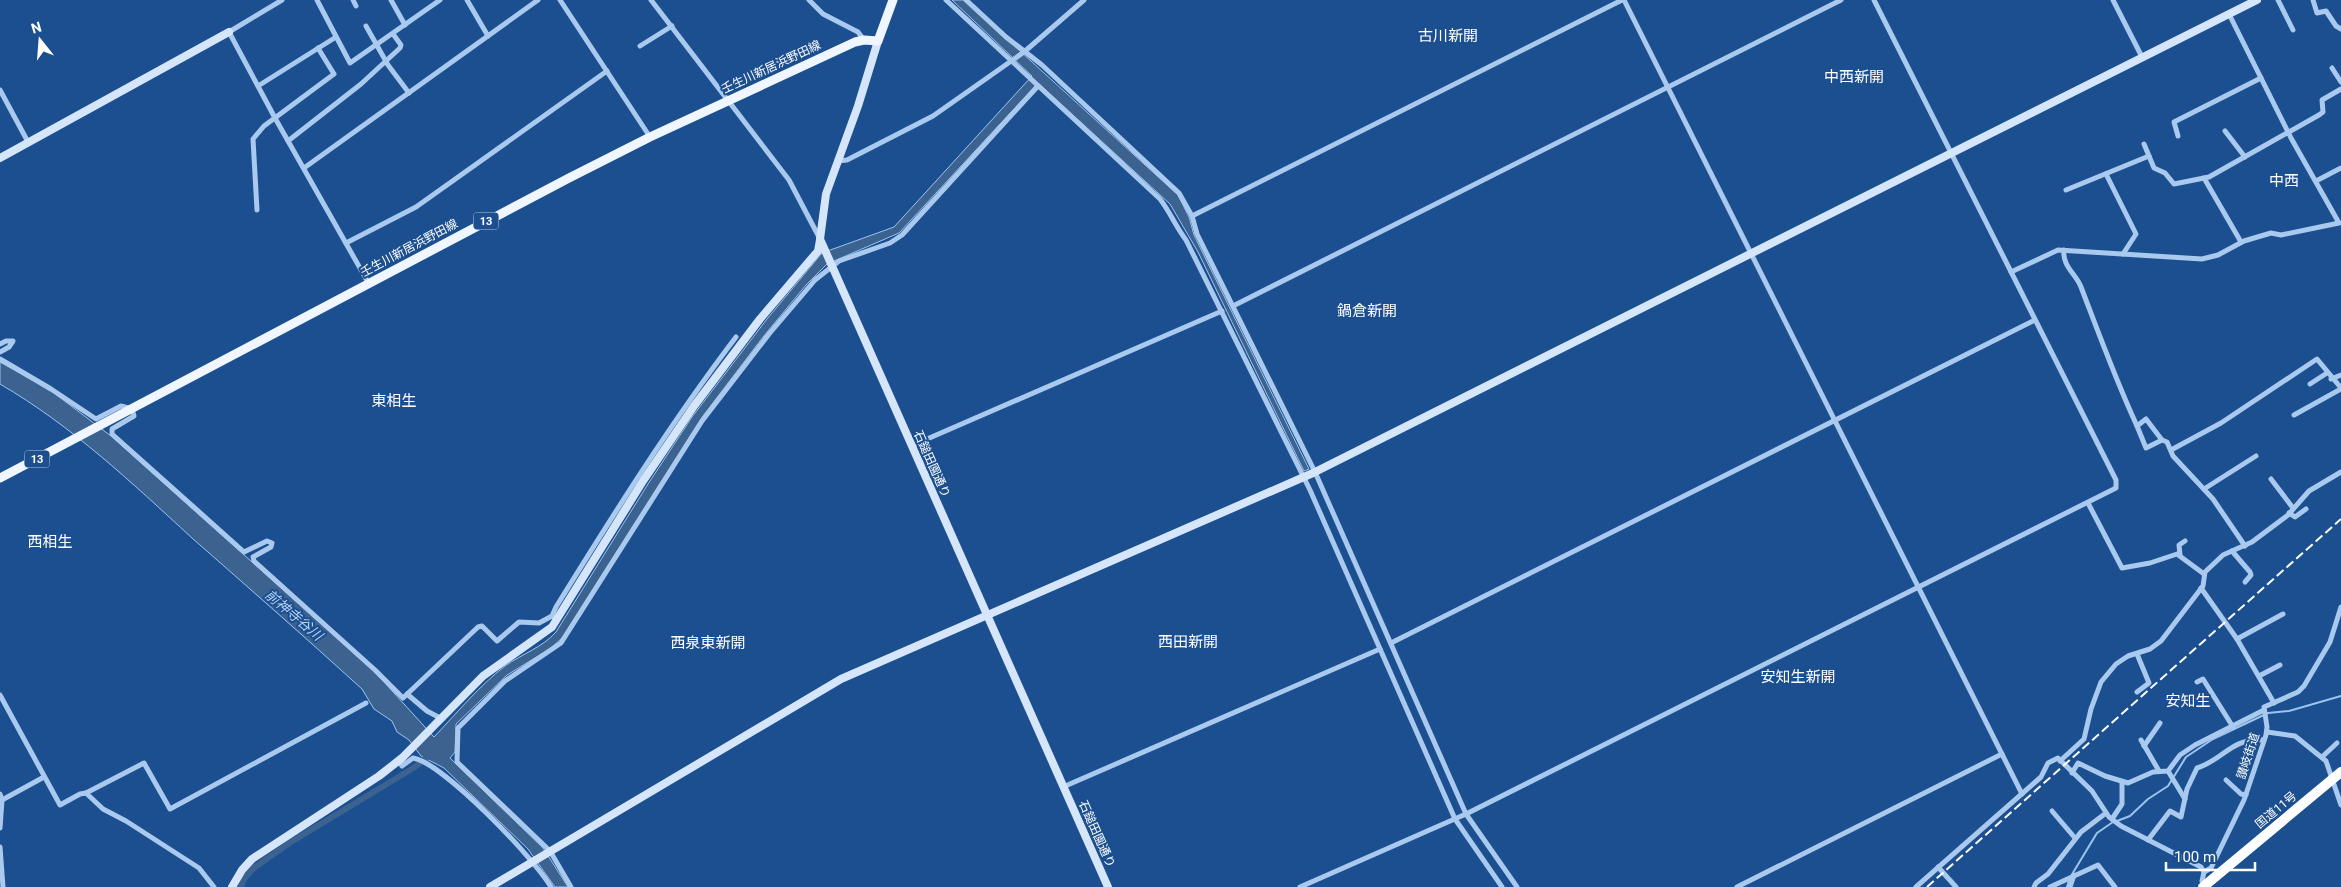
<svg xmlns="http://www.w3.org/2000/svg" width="2341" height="887" font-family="Roboto,'Noto Sans JP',sans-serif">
  <rect width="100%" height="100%" fill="#1b4f8f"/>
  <path fill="#3c6290" stroke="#9cc4f0" d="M952 0H964L1178 195 1189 217 1194 235 1309 469 1304 471 1198 252 1170 204 1038 83 899 233 827 264 806 285 763 337 703 416 563 637 551 648 507 675 456 724 455 752 450 758 543 848 568 887H555L528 849 444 768 421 756 409 740 397 732 392 721 374 709 362 689C306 638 249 588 192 538 131 482 72 426 0 384V362L50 390 111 436 374 671 434 737C457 713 479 686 505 666 522 654 543 647 556 632L648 484 692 417 767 319 822 253 894 227 1032 76Z"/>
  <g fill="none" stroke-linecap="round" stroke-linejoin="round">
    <g stroke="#9cc4f0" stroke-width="2">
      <polyline points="2117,821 2130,816 2148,799 2168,786 2186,757 2213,739 2268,713 2289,711 2341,696"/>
      <polyline points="2071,876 2097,833 2113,822"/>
      <polyline points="2067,887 2069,880"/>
    </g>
    <polyline stroke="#3c6290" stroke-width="6" points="241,887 244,879 255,867 291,842 415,767 433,752"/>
    <g stroke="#a9c9ee" stroke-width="5">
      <polyline points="282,0 229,32 275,118 369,284"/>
      <polyline points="317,0 350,63 440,0"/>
      <polyline points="353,0 356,6"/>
      <polyline points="391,0 405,25"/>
      <polyline points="467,0 488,36"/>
      <polyline points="560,0 650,137"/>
      <polyline points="651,0 789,180 820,239"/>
      <polyline points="809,0 823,14 858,32 864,40"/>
      <path d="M946 0 1160 199C1170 212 1176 227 1186 240L1310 490 1455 819 1502 887"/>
      <polyline points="966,0 1006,37 1042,65 1179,193 1192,216 1197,234 1315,472 1466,814 1517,887"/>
      <polyline points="1624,0 2022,794"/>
      <polyline points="2113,0 2142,57"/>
      <polyline points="2278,0 2293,30"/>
      <polyline points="2313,0 2317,13 2326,11 2336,26 2341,29"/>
      <polyline points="366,26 388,65 409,93"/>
      <polyline points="640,46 672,26"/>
      <polyline points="2332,68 2341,82"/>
      <polyline points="258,86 336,37"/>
      <polyline points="0,90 28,142"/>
      <polyline points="2225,131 2245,157"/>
      <polyline points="2178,136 2174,122 2261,78"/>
      <polyline points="288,141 361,84 400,48 401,45 393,34"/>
      <polyline points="2144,144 2154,168 2165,173 2174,184 2209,177 2319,115 2323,112 2322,100 2341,89"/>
      <polyline points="837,161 847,160 933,116 1024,52 1084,0"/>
      <polyline points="304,168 538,0"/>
      <polyline points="2106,174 2136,234 2123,254"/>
      <polyline points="2204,178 2241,242"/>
      <polyline points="2316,181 2341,168"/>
      <polyline points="2066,190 2149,156"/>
      <polyline points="257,210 253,139 264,126 334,74 318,48"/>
      <polyline points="1192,216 1622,0"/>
      <polyline points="346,243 416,207 607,71"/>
      <path d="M2064 250C2062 266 2076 274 2081 287 2099 334 2116 381 2137 426L2146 419 2162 440 2167 442 2173 456 2213 499 2245 546"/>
      <polyline points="2011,272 2058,250 2202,259 2218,255 2244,241 2271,233 2281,235 2339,223 2291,138 2229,14"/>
      <polyline points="1233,306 1841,0"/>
      <polyline points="0,344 6,341 13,341 9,347 0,352"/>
      <polyline points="0,359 51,389 96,419 121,406 132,409 134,416 112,429 112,434 244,552 267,541 272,543 271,547 253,557 254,561 375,670 403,698 478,627 482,626 497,641 519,622 539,623 552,616 557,619"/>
      <polyline points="2331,379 2341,375"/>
      <polyline points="2310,384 2327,373"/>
      <polyline points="2294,415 2341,389"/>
      <polyline points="2137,426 2146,448 2162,440"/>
      <polyline points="911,446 1222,311"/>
      <polyline points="2171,450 2221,423 2317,359 2341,388"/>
      <polyline points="2271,479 2293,508"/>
      <polyline points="2204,489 2256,456"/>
      <polyline points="2088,503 2122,568 2150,563 2177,554 2204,574"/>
      <polyline points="2289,513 2295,517 2306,509"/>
      <polyline points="2232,551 2250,572 2251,575 2245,582"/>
      <polyline points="2180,555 2179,545 2185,541"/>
      <polyline points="2201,588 2237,639 2274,703"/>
      <path d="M552 616 556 607C613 515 670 424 736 337"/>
      <polyline points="2237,639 2283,614"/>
      <polyline points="1391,643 2035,320"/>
      <polyline points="2137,654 2149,683 2137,692"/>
      <polyline points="2259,676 2280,665"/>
      <polyline points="2197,682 2203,679 2233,727"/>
      <polyline points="407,694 427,711 442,719"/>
      <polyline points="0,695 60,805 80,794 86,793 103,809 126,821 199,868 214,887"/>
      <polyline points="2267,732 2295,736 2326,761 2341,805"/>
      <polyline points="2141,740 2159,771"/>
      <polyline points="2144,746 2160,723"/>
      <polyline points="2322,757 2337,743"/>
      <path d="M398 761 402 766 413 758C442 762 535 859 551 887"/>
      <polyline points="2060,761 2084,739 2091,709 2101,682 2116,664 2128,656 2150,649 2161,641 2203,586 2205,572 2223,555 2252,542 2288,515 2309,491 2341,472"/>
      <polyline points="2168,771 2185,799"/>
      <polyline points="2072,773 2078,763 2105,776 2128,783 2153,772 2168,771 2180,755 2195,745 2264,710"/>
      <polyline points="2226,780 2241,794 2246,795"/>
      <polyline points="1063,787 1380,649"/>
      <polyline points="86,793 144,763 170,809 366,703"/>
      <polyline points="0,794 2,800 0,828"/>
      <polyline points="2,800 44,777"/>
      <polyline points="2052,811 2075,838"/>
      <polyline points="2112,819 2122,804 2122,782"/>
      <path d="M2148 840 2170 811 2181 817 2187 789 2197 768C2223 760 2232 737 2264 740"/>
      <polyline points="0,847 3,887"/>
      <polyline points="1938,867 1956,887"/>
      <polyline points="2204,872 2211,868 2244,800 2266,735 2267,727 2264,707 2298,692 2304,686 2330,642 2341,607"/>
      <polyline points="571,887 550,851 457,762 458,728 505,681 561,643 702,421 769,334 815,280 839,261 890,243 902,235 1038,86"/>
      <polyline points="1300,887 1466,814 2116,488 2116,480 1874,0"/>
      <polyline points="1737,887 2002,754"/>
      <polyline points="1916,887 2041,777 2048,763 2058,758 2092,791 2109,817 2121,826 2201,867 2204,872 2202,881 2206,885"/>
      <polyline points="2034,887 2036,883 2048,874 2081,832 2106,813"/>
      <polyline points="2050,887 2098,865 2115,887"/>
      <polyline points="2070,887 2074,875"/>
    </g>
    <g stroke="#d6e6fa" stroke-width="8">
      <polyline points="878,41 858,106 826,194 820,239 1108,887"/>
      <polyline points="0,158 229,32"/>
      <polyline points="232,887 242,870 252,859 379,776 402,758 483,676 552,627 643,481 694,406 760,319 818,251 820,240"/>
      <polyline points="490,887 841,679 1313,473 2257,0"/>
    </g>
    <polyline stroke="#f0f6ff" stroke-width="9" points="0,478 569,178 650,137 855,42 864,40 878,41 893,0"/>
    <polyline stroke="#fff" stroke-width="10" points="2203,887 2341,772"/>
    <polyline stroke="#fff" stroke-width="2" stroke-dasharray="9 4" stroke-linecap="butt" points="1927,887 2341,519"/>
  </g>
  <g text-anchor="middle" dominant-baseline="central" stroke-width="4" stroke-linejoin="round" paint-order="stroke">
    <g fill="#1b4f8f" stroke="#bbcadd" stroke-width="1">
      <rect x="473.5" y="212.5" width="25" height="17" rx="4"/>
      <rect x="24.5" y="450.5" width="25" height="17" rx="4"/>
    </g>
    <g font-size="11" font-weight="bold" fill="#fff">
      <text x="486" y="221">13</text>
      <text x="37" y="459">13</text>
    </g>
    <g font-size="12" fill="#fff" stroke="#1b4f8f">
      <text transform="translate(771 67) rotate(-25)">壬生川新居浜野田線</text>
      <text transform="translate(409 248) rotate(-28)">壬生川新居浜野田線</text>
      <text transform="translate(932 464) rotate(66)">石鎚田園通り</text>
      <text transform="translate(2248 756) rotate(-72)">讃岐街道</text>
      <text transform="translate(2276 810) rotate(-40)">国道11号</text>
      <text transform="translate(1097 834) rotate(66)">石鎚田園通り</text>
    </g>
    <g font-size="14" font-style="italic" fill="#b5d3f5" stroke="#1b4f8f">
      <text transform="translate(294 615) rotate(40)">前神寺谷川</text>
    </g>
    <g font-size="15" fill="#fff" stroke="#1b4f8f">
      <text x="1448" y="36">古川新開</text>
      <text x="1854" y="77">中西新開</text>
      <text x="2284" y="181">中西</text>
      <text x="1367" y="311">鍋倉新開</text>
      <text x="394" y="401">東相生</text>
      <text x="50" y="542">西相生</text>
      <text x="1188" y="642">西田新開</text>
      <text x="708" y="643">西泉東新開</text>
      <text x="1798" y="677">安知生新開</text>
      <text x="2188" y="701">安知生</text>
    </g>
  </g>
  <g transform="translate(40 40) rotate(343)" stroke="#1b4f8f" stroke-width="4" paint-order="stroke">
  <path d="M0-4L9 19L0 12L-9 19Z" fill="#ffffff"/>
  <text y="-8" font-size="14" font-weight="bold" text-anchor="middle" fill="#ffffff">N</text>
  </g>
  <path d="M2166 862v8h89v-8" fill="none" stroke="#ffffff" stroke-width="2.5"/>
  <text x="2174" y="862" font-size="15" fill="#ffffff" stroke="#1b4f8f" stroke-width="4" paint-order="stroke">100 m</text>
</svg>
